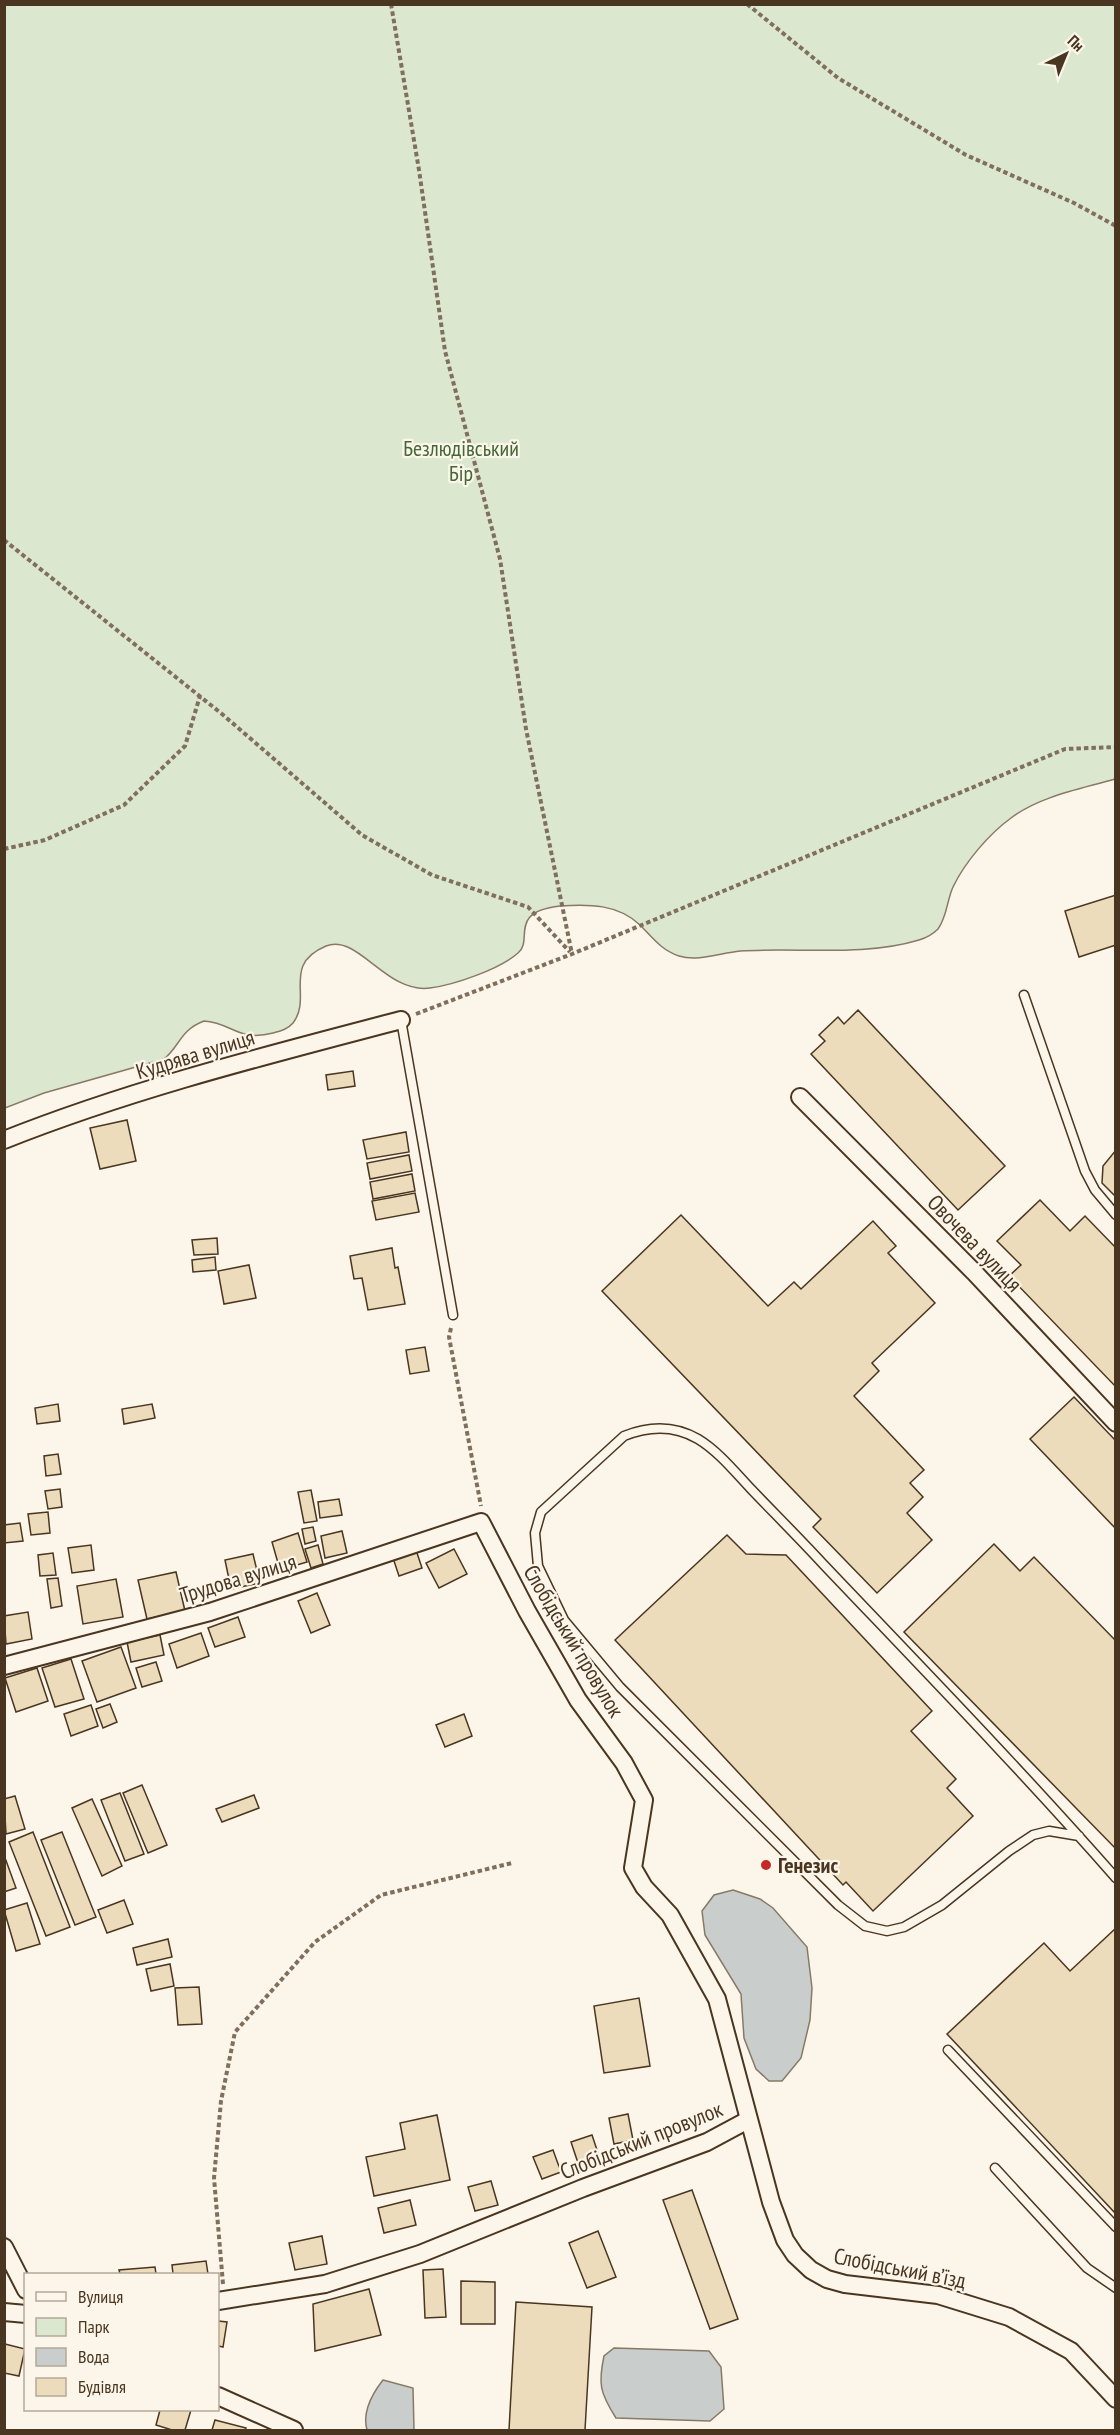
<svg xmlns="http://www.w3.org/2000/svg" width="1120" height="2435" font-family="'PT Sans Narrow',sans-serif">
  <rect width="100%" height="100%" fill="#fbf6e9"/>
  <path fill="#dce7d0" stroke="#887966" stroke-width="1.5" d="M5 4 1115 5V779C1081 789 1040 796 1011 818 989 834 965 862 953 887 947 900 947 917 938 929 933 934 926 938 919 940 863 957 798 947 740 951 720 953 698 962 679 956 661 950 652 937 640 925 618 904 589 904 560 906 507 912 534 940 518 953 500 969 454 985 430 988 386 994 358 933 326 946 281 965 313 997 293 1023 288 1029 281 1031 273 1033 238 1042 233 1023 204 1021 180 1030 180 1046 164 1059L44 1093 5 1108Z"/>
  <g fill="#c9cecd" stroke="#887966" stroke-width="1.5">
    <polygon points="733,1890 760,1899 773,1908 807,1947 812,1988 810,2020 801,2058 782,2081 769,2081 756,2069 744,2038 741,1994 705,1935 702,1911 714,1895"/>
    <path d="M614 2348 709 2351 721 2367 724 2409 710 2421 616 2418C600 2393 598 2384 604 2356Z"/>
    <path d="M383 2380 413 2388 414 2430H367C362 2412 372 2394 383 2380Z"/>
  </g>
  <g fill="#ecdcbc" stroke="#4a3520" stroke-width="1.5">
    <polygon points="1116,895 1116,945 1079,957 1065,911"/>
    <polygon points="858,1010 1005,1166 958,1210 811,1054 825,1041 819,1035 838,1017 844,1024"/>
    <polygon points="353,1071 355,1086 328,1090 326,1075"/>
    <polygon points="127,1120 136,1161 100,1169 90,1128"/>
    <polygon points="406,1132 409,1152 367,1159 363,1140"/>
    <polygon points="1116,1150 1116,1197 1102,1183 1103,1166"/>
    <polygon points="409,1155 412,1171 370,1179 367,1163"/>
    <polygon points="412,1174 415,1191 373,1199 370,1182"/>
    <polygon points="415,1193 419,1212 376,1220 372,1201"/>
    <polygon points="1040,1200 1070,1231 1085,1216 1116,1248 1116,1387 1009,1276 1021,1265 997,1241"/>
    <polygon points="681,1215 768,1306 794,1282 801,1289 873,1221 896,1246 888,1253 935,1303 872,1363 879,1371 854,1396 924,1470 910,1483 923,1497 907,1513 932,1540 877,1593 813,1527 821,1519 602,1291"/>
    <polygon points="217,1238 218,1254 194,1255 192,1240"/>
    <polygon points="392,1248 395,1268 398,1267 405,1304 368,1310 362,1278 354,1279 350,1256"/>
    <polygon points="215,1257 216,1270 193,1272 192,1260"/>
    <polygon points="249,1265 256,1298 224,1304 218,1271"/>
    <polygon points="425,1347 429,1371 410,1374 406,1350"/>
    <polygon points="1074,1397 1116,1441 1116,1529 1030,1439"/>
    <polygon points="58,1404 60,1421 37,1424 35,1408"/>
    <polygon points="152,1404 155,1418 124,1424 122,1409"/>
    <polygon points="58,1454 61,1474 46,1476 44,1456"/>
    <polygon points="60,1489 62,1507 48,1509 45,1491"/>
    <polygon points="311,1490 317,1521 304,1523 298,1492"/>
    <polygon points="339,1499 342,1515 320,1518 318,1502"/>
    <polygon points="48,1512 50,1533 31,1535 28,1514"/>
    <polygon points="20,1523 23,1541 4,1543 4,1525"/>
    <polygon points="313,1527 316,1541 305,1544 302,1529"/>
    <polygon points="342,1531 347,1553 325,1558 321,1536"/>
    <polygon points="298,1533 307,1562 280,1570 272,1542"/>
    <polygon points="727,1535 746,1554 786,1555 932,1711 911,1731 956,1779 947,1788 973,1816 873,1911 846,1882 843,1885 615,1640"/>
    <polygon points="994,1544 1020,1571 1034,1557 1116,1641 1116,1849 904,1632"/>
    <polygon points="91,1545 94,1570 72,1573 68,1548"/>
    <polygon points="318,1545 323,1564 311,1568 305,1549"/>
    <polygon points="454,1549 467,1574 439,1588 426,1563"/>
    <polygon points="416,1550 422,1568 399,1576 393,1558"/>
    <polygon points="53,1553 56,1575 40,1576 38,1555"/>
    <polygon points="253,1554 260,1583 231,1589 225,1560"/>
    <polygon points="176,1572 185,1611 147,1619 138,1580"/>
    <polygon points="58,1578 62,1606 51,1608 47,1579"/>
    <polygon points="116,1579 123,1617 83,1624 77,1586"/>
    <polygon points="317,1593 330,1625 311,1633 298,1601"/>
    <polygon points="28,1612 32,1639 6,1644 4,1616"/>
    <polygon points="238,1617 245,1637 215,1647 208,1628"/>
    <polygon points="201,1633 209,1656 177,1668 169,1644"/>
    <polygon points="160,1635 164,1655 131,1662 127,1642"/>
    <polygon points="121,1647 136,1688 97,1702 82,1661"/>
    <polygon points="71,1659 84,1699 55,1707 42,1668"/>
    <polygon points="156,1662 162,1681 142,1687 136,1668"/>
    <polygon points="37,1668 48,1701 16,1712 5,1678"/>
    <polygon points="110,1704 117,1722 103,1728 96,1709"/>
    <polygon points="91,1705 98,1726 71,1736 64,1714"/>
    <polygon points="464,1714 472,1736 445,1747 436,1725"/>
    <polygon points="142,1785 167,1845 148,1853 123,1793"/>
    <polygon points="120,1793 144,1854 125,1861 101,1800"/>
    <polygon points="254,1795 259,1808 222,1822 216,1809"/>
    <polygon points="15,1796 25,1829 6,1834 4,1799"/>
    <polygon points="92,1799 122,1866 102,1876 72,1808"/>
    <polygon points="33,1832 70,1927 46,1936 9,1842"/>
    <polygon points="62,1832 96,1917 75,1925 41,1840"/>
    <polygon points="4,1855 16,1888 4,1892"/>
    <polygon points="124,1900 133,1924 107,1933 98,1910"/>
    <polygon points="27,1903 40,1944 16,1951 4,1910"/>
    <polygon points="1116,1928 1116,2214 947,2034 1044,1943 1070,1971"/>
    <polygon points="168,1939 172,1957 137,1965 133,1948"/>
    <polygon points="170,1964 174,1986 151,1991 146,1969"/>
    <polygon points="199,1987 202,2024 178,2025 175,1988"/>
    <polygon points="639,1998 650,2066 604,2073 594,2006"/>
    <polygon points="628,2114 633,2140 614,2144 609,2118"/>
    <polygon points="437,2115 450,2180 374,2196 366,2157 405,2149 400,2123"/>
    <polygon points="592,2135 600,2159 579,2166 571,2142"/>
    <polygon points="553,2150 561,2172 542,2179 533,2157"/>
    <polygon points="491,2181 498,2205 475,2211 468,2187"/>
    <polygon points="692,2190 738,2319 710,2329 663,2200"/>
    <polygon points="410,2200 416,2225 384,2233 378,2208"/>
    <polygon points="598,2231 616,2277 587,2288 569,2243"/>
    <polygon points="322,2236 327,2264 295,2270 289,2243"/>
    <polygon points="206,2261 208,2274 173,2274 172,2265"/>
    <polygon points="155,2267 156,2274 120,2274 119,2270"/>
    <polygon points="443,2269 446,2317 425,2318 423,2270"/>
    <polygon points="461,2281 495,2282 495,2324 461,2324"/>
    <polygon points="369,2289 381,2335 315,2351 313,2304"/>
    <polygon points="516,2302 592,2307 585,2430 509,2430"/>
    <polygon points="218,2321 227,2322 223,2347 218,2346"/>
    <polygon points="5,2344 25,2349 19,2376 4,2373"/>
    <polygon points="160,2410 191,2410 185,2430 172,2430 156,2425"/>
    <polygon points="215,2420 246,2428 245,2430 212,2430"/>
  </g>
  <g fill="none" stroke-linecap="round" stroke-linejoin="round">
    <g stroke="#4a3520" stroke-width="11">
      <g id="lane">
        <polyline points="1024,995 1085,1171 1095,1190 1116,1215"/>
        <polyline points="401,1020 453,1315"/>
        <path d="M1079 1836 1049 1831 1033 1835 1009 1851 942 1905 904 1927 887 1931 865 1926 838 1905 620 1687 564 1620 538 1566 535 1533 541 1512 624 1436C649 1426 674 1425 698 1439 718 1451 735 1472 751 1489 775 1514 800 1539 824 1565 922 1668 1022 1771 1116 1878"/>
        <polyline points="948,2050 1116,2227"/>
        <polyline points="995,2168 1087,2268 1116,2288"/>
      </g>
    </g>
    <g stroke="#4a3520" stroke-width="20">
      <g id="street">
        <polyline points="800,1097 974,1272 1116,1423"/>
        <path d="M4 1140C132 1089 268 1055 401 1020"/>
        <polyline points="4,1666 210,1612 481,1522 527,1611 578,1700 624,1763 644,1800 633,1868 644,1887 670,1915 717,1999 771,2202 785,2240 795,2255 811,2270 827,2279 845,2284 938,2295 1009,2317 1071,2351 1116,2399"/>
        <polyline points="4,2247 26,2290"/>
        <polyline points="218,2301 325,2284 420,2254 583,2188 707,2142 748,2120"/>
        <polyline points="4,2312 26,2314"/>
        <polyline points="218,2396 294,2430"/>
      </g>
    </g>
    <g stroke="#7f6f5c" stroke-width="4" stroke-dasharray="4.5 3" stroke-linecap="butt">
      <polyline points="391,4 419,170 445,351 500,559 526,729 572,954"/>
      <polyline points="747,4 838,78 966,155 1074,203 1116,226"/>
      <polyline points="4,540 222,714 362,835 432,875 528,907 570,952"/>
      <polyline points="4,849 45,840 124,805 185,746 200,696"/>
      <polyline points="416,1014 572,954 1065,749 1116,747"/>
      <polyline points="451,1328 449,1337 481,1506"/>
      <polyline points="223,2284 214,2178 221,2101 235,2032 315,1942 381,1895 512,1863"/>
    </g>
    <use href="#lane" stroke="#fbf6e9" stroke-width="8"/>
    <use href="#street" stroke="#fbf6e9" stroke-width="16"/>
  </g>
  <circle fill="#c62828" stroke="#fbf6e9" stroke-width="2" cx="766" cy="1865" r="6"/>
  <g text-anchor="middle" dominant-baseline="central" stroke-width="4.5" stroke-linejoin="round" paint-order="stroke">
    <g font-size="22" fill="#436837" stroke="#fbf6e9">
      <text x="461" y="448">Безлюдівський<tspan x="461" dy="25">Бір</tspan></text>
    </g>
    <g font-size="22" fill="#4a3520" stroke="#fbf6e9">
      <text transform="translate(195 1054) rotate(-17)">Кудрява вулиця</text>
      <text transform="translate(975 1243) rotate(46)">Овочева вулиця</text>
      <text transform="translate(238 1578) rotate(-17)">Трудова вулиця</text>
      <text transform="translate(574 1641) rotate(59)">Слобідський провулок</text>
      <text transform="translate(641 2140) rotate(-22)">Слобідський провулок</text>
      <text transform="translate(900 2268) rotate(11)">Слобідський в’їзд</text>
    </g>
    <g font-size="22" font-weight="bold" fill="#4a3520" stroke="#fbf6e9" text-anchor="start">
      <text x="778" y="1865">Генезис</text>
    </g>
  </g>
  <rect width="1120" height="2435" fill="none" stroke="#4a3520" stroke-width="12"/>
  <rect x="24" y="2273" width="195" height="138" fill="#fbf6e9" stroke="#b4a999" stroke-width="1.5"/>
  <rect x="36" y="2292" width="30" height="9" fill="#fbf6e9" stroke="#b4a999" stroke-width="1.5"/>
  <text x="78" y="2303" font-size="18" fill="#4a3520">Вулиця</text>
  <rect x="36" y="2318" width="30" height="18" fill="#dce7d0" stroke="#b4a999" stroke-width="1.5"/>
  <text x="78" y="2333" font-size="18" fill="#4a3520">Парк</text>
  <rect x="36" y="2348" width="30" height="18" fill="#c9cecd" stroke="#b4a999" stroke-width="1.5"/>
  <text x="78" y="2363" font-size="18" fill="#4a3520">Вода</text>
  <rect x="36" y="2378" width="30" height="18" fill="#ecdcbc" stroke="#b4a999" stroke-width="1.5"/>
  <text x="78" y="2393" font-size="18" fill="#4a3520">Будівля</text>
  <g transform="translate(1066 54) rotate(43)" stroke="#fbf6e9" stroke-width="4.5" paint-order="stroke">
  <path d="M0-4.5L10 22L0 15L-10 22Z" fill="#4a3520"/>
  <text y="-9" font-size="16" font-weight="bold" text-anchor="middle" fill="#4a3520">Пн</text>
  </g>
</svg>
